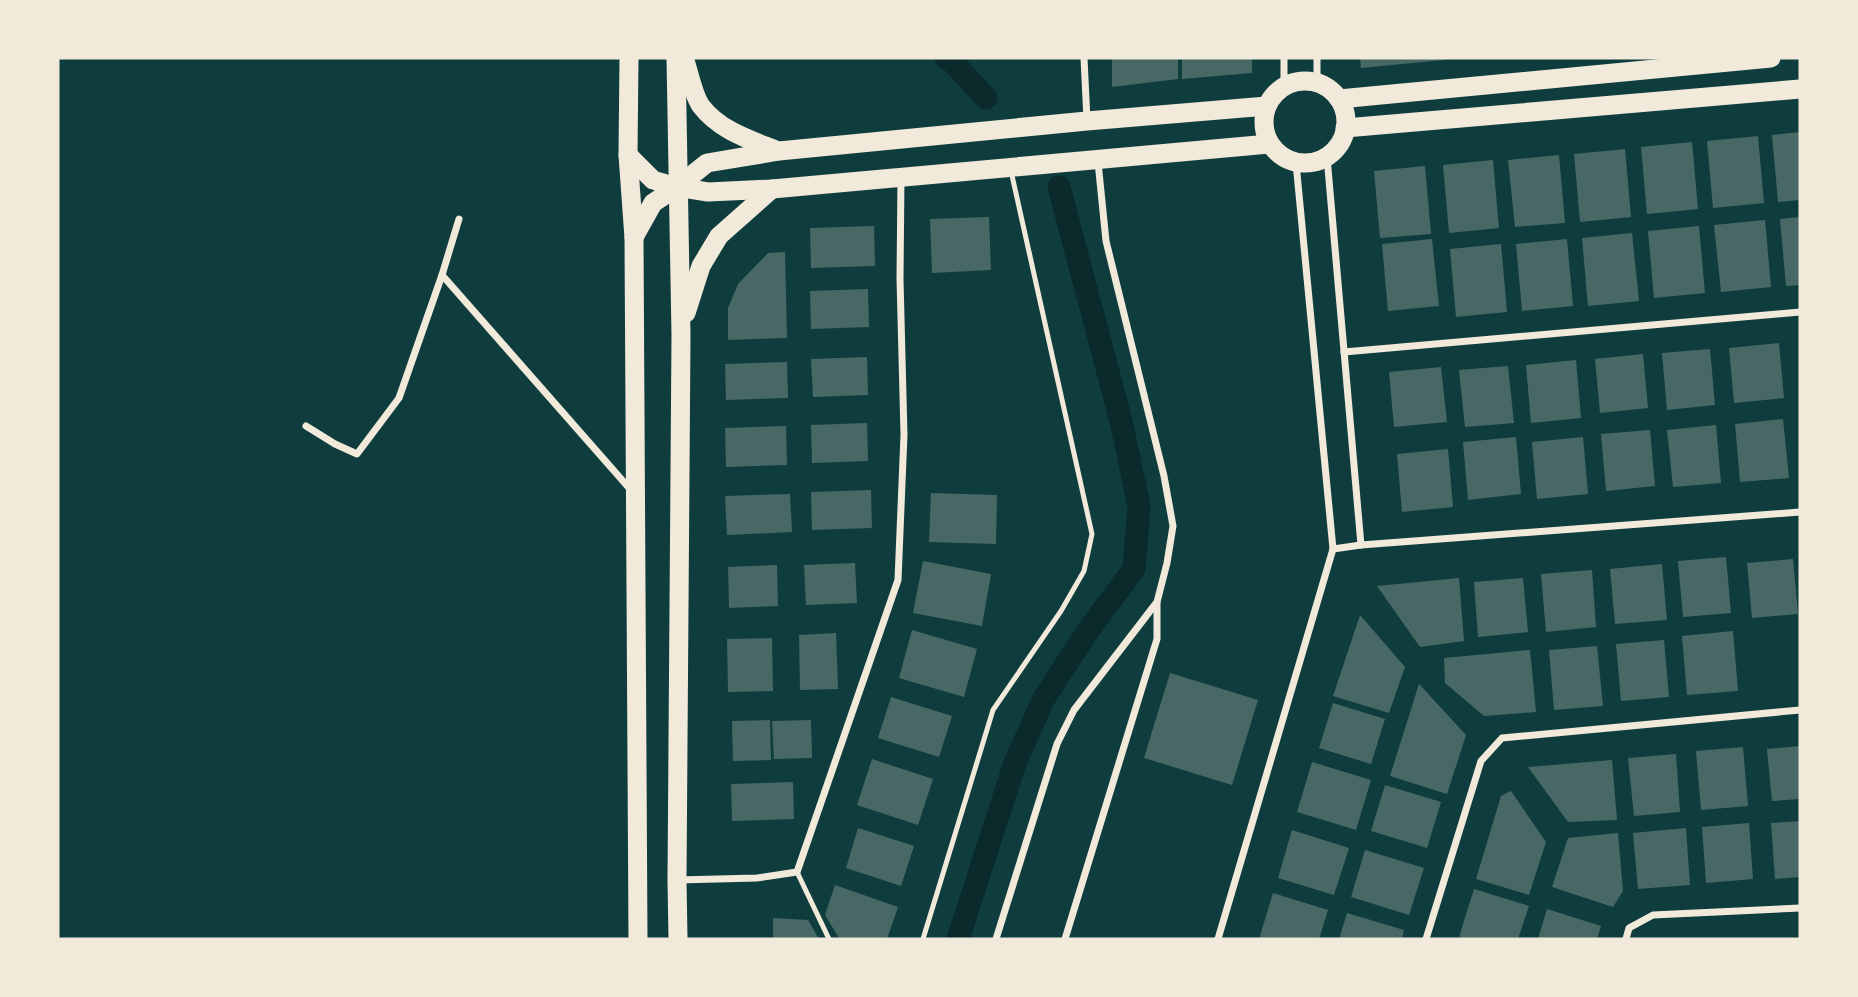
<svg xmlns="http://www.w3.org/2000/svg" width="1858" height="997" font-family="'Open Sans',sans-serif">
  <rect width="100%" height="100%" fill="#0f3d3e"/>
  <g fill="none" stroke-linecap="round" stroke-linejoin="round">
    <g stroke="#0a2a2b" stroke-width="23">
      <polyline points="946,58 951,60 986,98"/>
      <polyline points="958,939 1015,763 1043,700 1087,632 1134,569 1139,506 1121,421 1059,187"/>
    </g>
  </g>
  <g fill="#486865">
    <polygon points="1112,58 1178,58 1178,79 1112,87"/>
    <polygon points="1182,58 1252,58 1252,73 1182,79"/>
    <polygon points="1360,58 1443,58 1444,60 1361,68"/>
    <polygon points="1800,132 1800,200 1778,202 1772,135"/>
    <polygon points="1758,136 1764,203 1713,208 1707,141"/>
    <polygon points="1692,142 1698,209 1647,214 1641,147"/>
    <polygon points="1625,149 1631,217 1580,222 1574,154"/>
    <polygon points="1559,155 1565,223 1515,227 1508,160"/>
    <polygon points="1493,160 1499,228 1449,233 1443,165"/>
    <polygon points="1425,166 1431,234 1380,238 1374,171"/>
    <polygon points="989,217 991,270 932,273 930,219"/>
    <polygon points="1800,217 1800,285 1786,286 1780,219"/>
    <polygon points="1765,220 1771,287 1721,292 1714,225"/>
    <polygon points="874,226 875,266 811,268 810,228"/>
    <polygon points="1699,226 1705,293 1654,298 1648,231"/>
    <polygon points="1632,233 1639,301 1588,306 1582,238"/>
    <polygon points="1432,239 1439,306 1388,311 1382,244"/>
    <polygon points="1567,239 1573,306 1522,311 1516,244"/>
    <polygon points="1501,244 1507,312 1456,317 1450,249"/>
    <polygon points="785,252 787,338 728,340 728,308 738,284 768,253"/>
    <polygon points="868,289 869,327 811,329 810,291"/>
    <polygon points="1779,343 1784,398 1734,403 1729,348"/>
    <polygon points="1710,349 1715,405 1667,410 1662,353"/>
    <polygon points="1643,354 1648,408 1600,413 1595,359"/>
    <polygon points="867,357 868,395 813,397 811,359"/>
    <polygon points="1576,360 1581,418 1531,423 1526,365"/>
    <polygon points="787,362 788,398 726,400 725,364"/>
    <polygon points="1508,366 1514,423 1465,427 1459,370"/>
    <polygon points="1441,367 1447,422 1394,427 1389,372"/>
    <polygon points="1783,419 1789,478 1740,482 1735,424"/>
    <polygon points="867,423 868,461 812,463 811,425"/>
    <polygon points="1716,425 1721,483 1673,487 1667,430"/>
    <polygon points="786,426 787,465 726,467 725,428"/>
    <polygon points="1650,430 1655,486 1606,491 1601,434"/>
    <polygon points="1516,437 1521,494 1468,500 1463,442"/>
    <polygon points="1583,437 1588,494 1537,499 1532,442"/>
    <polygon points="1448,449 1453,507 1402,512 1397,454"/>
    <polygon points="871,490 872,528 812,530 811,492"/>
    <polygon points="931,493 997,495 996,544 929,542"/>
    <polygon points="790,494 792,532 727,535 725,496"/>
    <polygon points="1726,557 1731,613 1683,617 1678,561"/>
    <polygon points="1793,559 1798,614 1752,618 1747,563"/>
    <polygon points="923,561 991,574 982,626 913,613"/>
    <polygon points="855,563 857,603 806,605 804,565"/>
    <polygon points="1662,564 1667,620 1615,624 1610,569"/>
    <polygon points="777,565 778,606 729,608 728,567"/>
    <polygon points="1592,570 1596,627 1546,632 1541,574"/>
    <polygon points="1459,578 1464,641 1420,647 1377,586"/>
    <polygon points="1523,578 1528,632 1478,637 1474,582"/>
    <polygon points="1360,615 1405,667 1389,713 1333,696"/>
    <polygon points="912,630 977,649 964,697 899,678"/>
    <polygon points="1733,631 1738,691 1687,695 1682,636"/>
    <polygon points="836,633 838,689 800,690 799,635"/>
    <polygon points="772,638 773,691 728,692 727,639"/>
    <polygon points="1664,640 1669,697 1621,701 1616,644"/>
    <polygon points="1597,646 1603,706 1554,710 1549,650"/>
    <polygon points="1530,650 1536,712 1484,716 1445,683 1444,658"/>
    <polygon points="1170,673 1258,700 1232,785 1144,758"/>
    <polygon points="1419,684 1466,735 1447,794 1390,776"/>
    <polygon points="891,697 952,716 939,757 878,738"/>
    <polygon points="1333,703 1385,719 1371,764 1319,748"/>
    <polygon points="770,720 771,760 733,761 732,721"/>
    <polygon points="811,720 812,758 774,759 772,721"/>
    <polygon points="1800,746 1800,799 1772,801 1767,749"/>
    <polygon points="1743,747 1748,806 1701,810 1696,751"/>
    <polygon points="1676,754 1680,812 1634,816 1628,758"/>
    <polygon points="872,759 933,779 918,825 857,805"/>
    <polygon points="1612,760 1617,820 1568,822 1528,767"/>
    <polygon points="1312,762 1371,780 1356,830 1297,812"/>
    <polygon points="793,782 794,819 732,821 731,784"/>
    <polygon points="1385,785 1441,802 1427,848 1371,831"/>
    <polygon points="1511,791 1546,842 1529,895 1476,879 1501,796"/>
    <polygon points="1800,821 1800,877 1775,879 1771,823"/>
    <polygon points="1749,823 1753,879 1706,883 1702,827"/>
    <polygon points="858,828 914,846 901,886 846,868"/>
    <polygon points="1686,828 1690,885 1638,889 1633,833"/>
    <polygon points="1292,830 1349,848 1334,895 1278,878"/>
    <polygon points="1618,833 1623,891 1613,907 1552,887 1568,838"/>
    <polygon points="1365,850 1424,868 1409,915 1351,897"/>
    <polygon points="835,885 898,907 887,939 839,938 825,915"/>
    <polygon points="1474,889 1529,906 1518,939 1464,939 1459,937"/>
    <polygon points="1273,893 1328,910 1319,939 1259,939"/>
    <polygon points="1547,909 1601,926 1597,939 1538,939"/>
    <polygon points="1347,913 1404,930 1402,939 1339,939"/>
    <polygon points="773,918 808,920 819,939 773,939"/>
  </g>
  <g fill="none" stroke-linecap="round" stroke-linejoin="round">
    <g stroke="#f1e9da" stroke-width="5">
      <polyline points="797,872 829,939"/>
      <polyline points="923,939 993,710 1061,611 1084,571 1092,534 1011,171"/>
    </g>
    <g stroke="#f1e9da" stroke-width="7">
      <polyline points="1084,58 1087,120"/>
      <polyline points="1317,83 1317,58"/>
      <polyline points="1284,87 1284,58"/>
      <polyline points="1327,157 1361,545"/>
      <polyline points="442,275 459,219"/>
      <polyline points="1344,352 1800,312"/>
      <polyline points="306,426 335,444 357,454 399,398 442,275 630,489"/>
      <polyline points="1333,549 1361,545 1800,512"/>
      <polyline points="677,880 757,878 797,872 898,580 904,435 900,279 901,178"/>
      <polyline points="996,939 1057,744 1074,710 1157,602 1167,563 1173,526 1164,476 1106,241 1098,162"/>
      <polyline points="1065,939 1157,639 1157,603"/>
      <polyline points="1218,939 1333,549 1296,163"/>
      <polyline points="1426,939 1481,761 1502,738 1800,710"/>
      <polyline points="1626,939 1629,928 1653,915 1800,908"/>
    </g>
    <g stroke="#f1e9da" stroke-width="19">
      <polyline points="629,58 628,155 634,238 638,939"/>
      <polyline points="676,58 681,335 677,880 678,939"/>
      <path d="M684 58C689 71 693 95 701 106 720 131 751 140 778 151"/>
      <circle cx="1305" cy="122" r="41"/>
      <polyline points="1339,99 1771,58"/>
      <polyline points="1345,128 1800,89"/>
      <polyline points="628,155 653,180 677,187 708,192 772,189 1269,144"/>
      <polyline points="634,237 653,203 677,187 707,163 779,151 1087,121 1267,106"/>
      <polyline points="686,313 701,266 719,236 772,189"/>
    </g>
  </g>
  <rect width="1858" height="997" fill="none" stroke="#f1e9da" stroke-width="119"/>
</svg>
